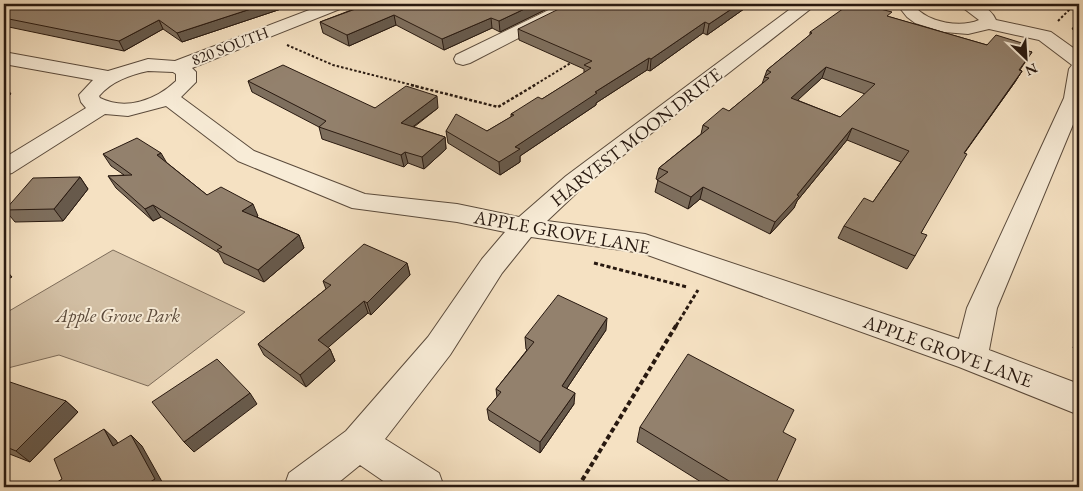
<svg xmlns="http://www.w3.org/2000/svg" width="1083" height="491" font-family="'EB Garamond',serif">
  <rect width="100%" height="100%" fill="#f5e1c2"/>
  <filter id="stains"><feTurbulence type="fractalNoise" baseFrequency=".004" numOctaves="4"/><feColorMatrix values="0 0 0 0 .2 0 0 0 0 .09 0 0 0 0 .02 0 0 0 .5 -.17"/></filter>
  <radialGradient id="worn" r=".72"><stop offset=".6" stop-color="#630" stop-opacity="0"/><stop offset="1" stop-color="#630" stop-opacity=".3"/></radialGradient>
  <polygon fill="#d2bfa4" stroke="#7d6c5a" points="113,250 245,312 148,386 59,355 4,369 4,314"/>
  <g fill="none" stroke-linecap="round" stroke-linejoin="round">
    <g stroke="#5b4b3c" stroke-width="2">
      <g id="street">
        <path d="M325 4H347L345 7 192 68 196 72V82L181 97 254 151 365 194 457 204 519 217 566 176 797 4H815L813 7 584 186 547 221 645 234 959 339 967 308 1064 98 1069 69 1072 65 1039 40 989 29 968 34 944 32 915 23 907 17 899 7 900 4H916L915 7C929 23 961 28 979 20L958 4C973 3 989 4 996 20L1051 32 1079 52V110L997 308 989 350 1079 384V415L959 367 642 253 531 237 502 273 450 355 385 439 439 473 444 487H392L360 465 333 487H284L289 473 346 431 428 337 482 259 505 232 457 222 352 208 238 161 166 106 128 116 105 114 12 173 4 175V158L86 108 81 102 79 95 93 80 4 64V52L108 71 148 59 175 61ZM148 71 173 72 176 74V81C156 100 126 111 100 98L99 96C112 81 130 75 148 71Z"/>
        <polygon points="561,4 581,4 579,7 470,63 463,65 456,63 454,59 456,55"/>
      </g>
    </g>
    <g stroke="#281910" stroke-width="2" stroke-dasharray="2.5 2" stroke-linecap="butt">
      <polyline points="1058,21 1075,4"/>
      <polyline points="287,45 333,65 416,86"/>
      <polyline points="533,86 574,61"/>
    </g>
    <polyline stroke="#281910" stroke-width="2.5" stroke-dasharray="3 2" stroke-linecap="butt" points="411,85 498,107 535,85"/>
    <g stroke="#281910" stroke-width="3" stroke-dasharray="4 2.5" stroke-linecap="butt">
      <polyline points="594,263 687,287"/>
      <polyline points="676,326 698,290"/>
    </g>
    <polyline stroke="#281910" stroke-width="4" stroke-dasharray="5 3" stroke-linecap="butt" points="578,487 677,324"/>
    <use href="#street" fill="#f8ecd7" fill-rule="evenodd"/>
  </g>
  <g fill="#7e6f5e" stroke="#281910" fill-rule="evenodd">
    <polygon points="4,4 296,4 182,42 163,29 124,51 4,26"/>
    <polygon points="358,4 557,4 500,32 492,28 444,50 396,25 349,46 323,33 320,22 359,7"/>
    <polygon points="751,4 707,35 703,33 650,71 647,70 596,103 596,105 520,156 520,162 500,175 448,143 446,131 487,131 511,117 511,114 542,99 584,73 584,69 519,40 518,29"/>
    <path d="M890 17 987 45 1021 49 1032 52 1020 70 1022 71 1015 82 964 153 921 233 915 256 907 269 838 238 844 226 873 202 901 162 847 140 797 201 794 208 770 234 700 199 688 209 655 192 658 180 656 179 659 168 701 134 703 125 729 111 762 84 767 70 810 35V32ZM822 78 865 94 840 117 797 100Z"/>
    <polygon points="1079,18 1079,32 1072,29"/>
    <polygon points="248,81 375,108 438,108 414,127 445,137 446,149 424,169 408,163 404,167 322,139 319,127 252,92"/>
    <polygon points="103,154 166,162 207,195 258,216 257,217 299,235 304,248 264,282 224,263 219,253 161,217 153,221 116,188 108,176 124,175 111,166"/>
    <polygon points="80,177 88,189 63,221 15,222 5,210"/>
    <polygon points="407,263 410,275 371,315 368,313 328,347 330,349 335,361 306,387 264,355 258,344 326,289 323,281"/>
    <polygon points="1079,327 1079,351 1073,348"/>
    <polygon points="606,330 567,388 574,404 540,453 489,420 487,409 497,397 496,389 527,350 526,349 525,337"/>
    <polygon points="4,387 66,401 78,412 30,462 7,453 4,456"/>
    <polygon points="640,427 774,487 709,487 637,442"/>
  </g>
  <g fill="#675a4c" stroke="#281910">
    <polygon points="266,4 296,4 182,42 177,33"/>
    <polygon points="535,4 557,4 500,32 499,21"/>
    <polygon points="739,4 751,4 707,35 709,24"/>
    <polygon points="394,15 396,25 349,46 347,35"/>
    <polygon points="491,18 492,28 444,50 442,39"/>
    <polygon points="159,20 163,29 124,51 119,41"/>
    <polygon points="705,22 703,33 650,71 651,59"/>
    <polygon points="649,58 647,70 596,103 596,105 520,156 520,162 500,175 499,162 515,147 595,92"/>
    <polygon points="826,67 822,78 787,110 791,98"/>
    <polygon points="1022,71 1015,82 956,165 964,153"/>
    <polygon points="4,84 11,94 4,98"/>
    <polygon points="437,96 438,108 403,134 401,123"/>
    <polygon points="852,128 847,140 797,201 794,208 770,234 775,222"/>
    <polygon points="445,137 446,149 424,169 422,157"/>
    <polygon points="405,152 408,163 404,167 401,155"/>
    <polygon points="161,153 168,165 157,155"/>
    <polygon points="80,177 88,189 63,221 54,209"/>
    <polygon points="703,187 700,199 688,209 691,197"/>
    <polygon points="253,204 258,216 248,223 242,211"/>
    <polygon points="153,205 161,217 153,221 145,209"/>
    <polygon points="299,235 304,248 264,282 258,270"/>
    <polygon points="407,263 410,275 371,315 367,303"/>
    <polygon points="4,268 12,277 4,281"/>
    <polygon points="364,301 368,313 323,352 318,340"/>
    <polygon points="607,318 606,330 561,397 562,386"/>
    <polygon points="330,349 335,361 306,387 300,375"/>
    <polygon points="250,393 257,404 194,452 184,442"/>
    <polygon points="575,393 574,404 540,453 540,442"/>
    <polygon points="66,401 78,412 30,462 16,451"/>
    <polygon points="104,429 116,440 125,456 113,446"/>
    <polygon points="131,435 142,446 165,487 142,487"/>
    <polygon points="4,450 7,453 4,456"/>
  </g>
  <g fill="#93816d" stroke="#281910" fill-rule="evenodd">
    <polygon points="4,4 266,4 177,33 159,20 119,41 4,18"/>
    <polygon points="360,4 535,4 499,21 491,18 442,39 394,15 347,35 320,22 361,7"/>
    <polygon points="569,4 739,4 709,24 705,22 651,59 649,58 595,92 597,93 515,147 520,149 499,162 446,131 456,114 487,131 514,115 511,114 538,97 542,99 591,68 584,65 592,61 518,29"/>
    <path d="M857 4H861L892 12 887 16 987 45 996 35 1025 44 1020 49 1032 52 1019 70 1022 71 964 153 967 154 921 233 927 235 915 256 844 226 864 198 873 202 909 151 852 128 797 195 799 196 775 222 703 187 691 197 657 180 668 172 659 168 709 128 703 125 723 108 729 111 769 78 764 77 771 72 767 70 812 33 810 32 847 6 852 7ZM826 67 875 84 840 117 791 98Z"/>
    <polygon points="283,65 375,108 406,86 437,96 401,123 445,137 422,157 405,152 401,155 319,127 326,121 248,81"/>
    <polygon points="137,138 161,153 157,155 207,195 221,187 253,204 242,211 299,235 258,270 217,250 222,247 153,205 145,209 108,176 132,175 103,154"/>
    <polygon points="80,177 54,209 5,210 33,178"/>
    <polygon points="364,244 407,263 367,303 364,301 318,340 330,349 300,375 258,344 331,285 323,281"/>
    <polygon points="558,295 607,318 562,386 575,393 540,442 487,409 501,392 496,389 534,342 525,337"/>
    <polygon points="688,354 794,410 783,432 796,439 774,487 739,487 640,427"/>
    <polygon points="217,359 250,393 184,442 152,402"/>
    <polygon points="10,382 66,401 16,451 4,446 4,387"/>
    <polygon points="104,429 113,446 131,435 155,479 142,487 49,487 62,479 54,459"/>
  </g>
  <g text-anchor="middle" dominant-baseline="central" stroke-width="4" stroke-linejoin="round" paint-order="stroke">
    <g font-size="16" fill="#281910" stroke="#f8ecd7">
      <text transform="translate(230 46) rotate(-21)">820 SOUTH</text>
    </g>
    <g font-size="19" fill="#281910" stroke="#f8ecd7">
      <text transform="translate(636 137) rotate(-38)">HARVEST MOON DRIVE</text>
      <text transform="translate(562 232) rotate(10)">APPLE GROVE LANE</text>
      <text transform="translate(948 351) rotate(20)">APPLE GROVE LANE</text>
    </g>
    <g font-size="19" font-style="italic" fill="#5b4b3c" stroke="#f8ecd7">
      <text x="118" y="315">Apple Grove Park</text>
    </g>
  </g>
  <rect width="1083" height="491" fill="none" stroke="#f5e1c2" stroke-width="20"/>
  <rect x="5" y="5" width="1073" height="481" fill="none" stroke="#281910" stroke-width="2.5"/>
  <rect x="10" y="10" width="1063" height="471" fill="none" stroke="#281910"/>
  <g transform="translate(1026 58) rotate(155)" stroke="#f8ecd7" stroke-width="4" paint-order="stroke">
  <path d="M0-4L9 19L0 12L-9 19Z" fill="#281910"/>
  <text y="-8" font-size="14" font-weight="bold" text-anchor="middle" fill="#281910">N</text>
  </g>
  <rect width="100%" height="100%" filter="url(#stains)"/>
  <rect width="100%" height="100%" fill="url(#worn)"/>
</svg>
